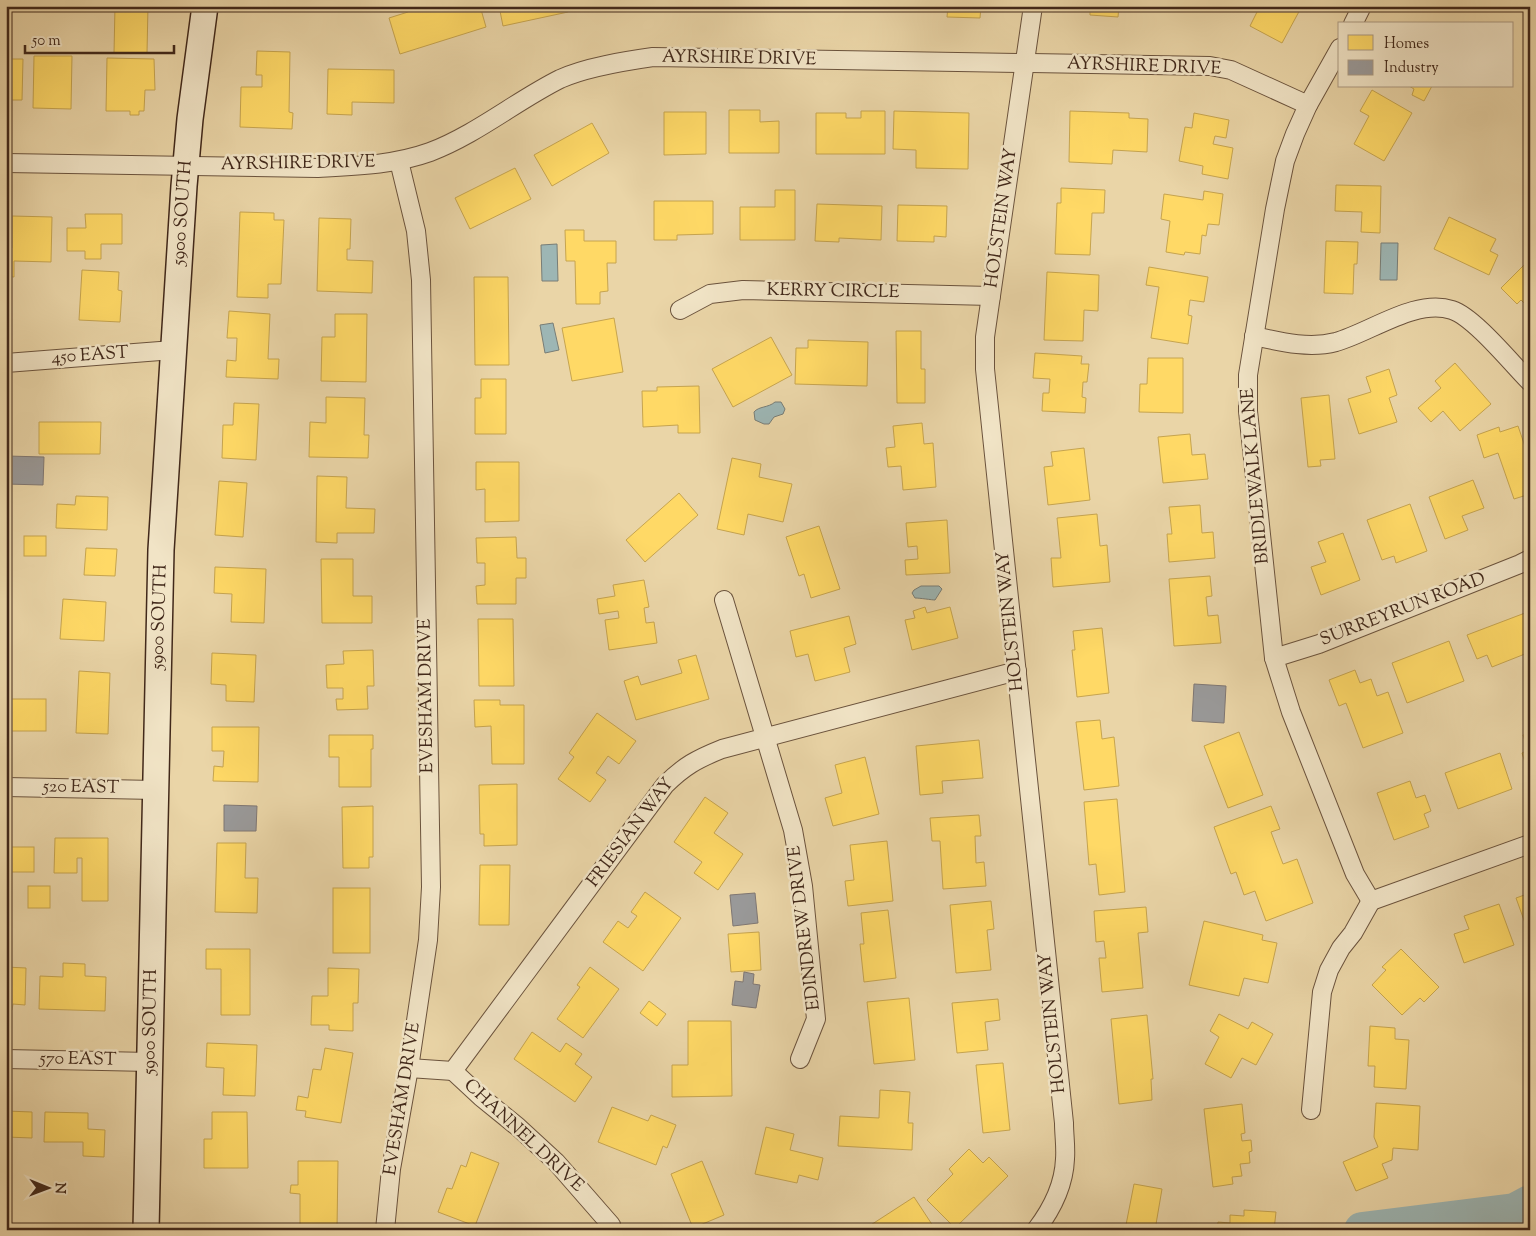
<svg xmlns="http://www.w3.org/2000/svg" width="1536" height="1236" font-family="'Sorts Mill Goudy',serif">
  <rect width="100%" height="100%" fill="#ead5a7"/>
  <filter id="stains"><feTurbulence type="fractalNoise" baseFrequency=".004" numOctaves="4"/><feColorMatrix values="0 0 0 0 .2 0 0 0 0 .09 0 0 0 0 .02 0 0 0 .5 -.17"/></filter>
  <radialGradient id="worn" r=".72"><stop offset=".6" stop-color="#630" stop-opacity="0"/><stop offset="1" stop-color="#630" stop-opacity=".3"/></radialGradient>
  <g fill="#9db6b4" stroke="#787d76">
    <polygon points="1381,243 1398,243 1397,280 1380,280"/>
    <polygon points="557,244 558,281 542,281 541,245"/>
    <polygon points="553,323 559,350 545,353 540,325"/>
    <path d="M775 402H781L785 409 783 414 774 417 769 424H764L755 420 754 412C759 406 768 408 775 402Z"/>
    <path d="M921 586H939L942 589 935 600C932 600 920 598 915 598L912 593 914 590Z"/>
  </g>
  <g fill="#ffd966" stroke="#c6a44f">
    <polygon points="115,6 148,6 147,53 114,53"/>
    <polygon points="406,6 480,6 486,27 400,54 389,18 408,12"/>
    <polygon points="499,6 567,6 568,12 503,26"/>
    <rect x="606" y="6" width="22" height="1"/>
    <polygon points="805,6 827,6 827,8 805,7"/>
    <polygon points="848,6 914,6 914,10 848,8"/>
    <polygon points="948,6 981,6 980,18 947,17"/>
    <polygon points="1090,6 1119,6 1118,17 1090,15"/>
    <polygon points="1166,6 1219,6 1219,9"/>
    <polygon points="1260,6 1302,6 1282,43 1250,26"/>
    <polygon points="1424,6 1475,6 1475,8"/>
    <polygon points="257,51 290,52 289,112 293,113 292,129 240,127 241,87 262,87 262,75 256,75"/>
    <polygon points="34,56 72,56 71,109 33,108"/>
    <polygon points="107,58 154,59 155,90 145,90 144,111 139,111 139,115 130,115 130,111 106,111"/>
    <polygon points="6,59 23,59 22,100 10,100 9,113 6,113"/>
    <polygon points="328,69 394,70 394,103 352,102 352,115 327,114"/>
    <polygon points="1409,86 1432,86 1424,101 1412,95 1414,89"/>
    <polygon points="1372,90 1412,113 1384,161 1354,144 1369,116 1360,111"/>
    <polygon points="729,110 760,110 760,122 779,121 779,153 729,153"/>
    <polygon points="861,111 885,111 885,154 816,154 816,113 846,113 846,118 861,118"/>
    <polygon points="894,111 969,113 968,169 916,168 916,150 893,149"/>
    <polygon points="1070,111 1129,113 1129,118 1148,119 1147,152 1113,150 1112,164 1069,162"/>
    <polygon points="664,112 706,112 706,154 664,155"/>
    <polygon points="1194,113 1229,120 1226,138 1215,136 1213,144 1233,148 1228,179 1202,174 1203,166 1179,161 1185,127 1192,128"/>
    <polygon points="592,123 609,153 552,186 534,155"/>
    <polygon points="515,168 531,199 470,229 455,198"/>
    <polygon points="1336,185 1381,186 1380,233 1361,232 1362,212 1335,211"/>
    <polygon points="1061,188 1105,190 1104,213 1092,213 1090,255 1055,254 1057,203 1061,203"/>
    <polygon points="775,190 795,190 795,240 740,240 740,207 775,207"/>
    <polygon points="1204,191 1223,194 1219,225 1208,224 1206,236 1202,235 1200,254 1185,252 1184,255 1166,252 1170,221 1161,219 1164,194 1203,200"/>
    <polygon points="654,201 713,201 713,234 677,235 677,240 654,240"/>
    <polygon points="817,204 882,206 881,240 839,238 839,242 815,241"/>
    <polygon points="898,205 947,206 946,237 934,236 934,242 897,241"/>
    <polygon points="240,212 274,213 274,220 284,220 281,284 268,284 268,298 237,297"/>
    <polygon points="85,214 122,214 122,244 101,244 101,259 85,259 85,251 67,251 67,228 86,228"/>
    <polygon points="12,216 52,217 51,262 14,261 14,277 6,276 6,247 12,248"/>
    <polygon points="1449,217 1496,239 1490,251 1498,255 1489,275 1434,249"/>
    <polygon points="319,218 351,219 350,249 347,249 347,260 373,261 372,293 317,291"/>
    <polygon points="565,230 584,230 584,241 616,241 616,263 607,263 608,291 600,292 600,304 576,304 575,261 566,261"/>
    <polygon points="1326,241 1358,242 1357,264 1354,264 1353,294 1324,293"/>
    <polygon points="1528,261 1530,263 1530,309 1521,300 1517,304 1501,288"/>
    <polygon points="1149,267 1208,277 1204,302 1190,300 1188,315 1192,316 1188,344 1151,338 1159,287 1146,285"/>
    <polygon points="82,270 119,272 118,290 122,291 120,322 79,320"/>
    <polygon points="1047,272 1099,275 1098,311 1084,310 1083,341 1044,340"/>
    <polygon points="474,277 508,277 509,365 475,365"/>
    <polygon points="229,311 270,314 268,359 279,359 278,379 226,377 227,360 236,361 237,338 227,338"/>
    <polygon points="335,314 367,314 366,382 321,381 322,337 335,337"/>
    <polygon points="614,318 623,372 572,381 562,328"/>
    <polygon points="896,331 921,331 921,369 925,369 925,403 897,403"/>
    <polygon points="771,337 792,375 733,407 712,369"/>
    <polygon points="808,340 868,342 867,386 795,384 796,348 808,348"/>
    <polygon points="1035,353 1082,356 1081,364 1089,364 1087,382 1083,382 1082,397 1086,398 1085,413 1042,411 1043,393 1049,393 1050,379 1033,378"/>
    <polygon points="1148,358 1183,358 1183,413 1139,412 1140,384 1147,384"/>
    <polygon points="1455,363 1491,404 1460,431 1443,411 1431,422 1418,408 1441,388 1435,381"/>
    <polygon points="1389,369 1397,395 1389,398 1397,422 1359,434 1348,399 1371,392 1366,377"/>
    <polygon points="481,379 506,379 506,434 475,434 475,398 481,398"/>
    <polygon points="699,386 700,433 678,433 678,425 643,427 642,391 657,391 657,387"/>
    <polygon points="1329,395 1335,459 1320,460 1321,466 1308,467 1301,398"/>
    <polygon points="326,397 365,398 364,435 369,435 368,458 309,457 310,422 326,423"/>
    <polygon points="234,403 259,404 256,460 222,458 223,425 233,425"/>
    <polygon points="39,422 101,422 100,454 39,454"/>
    <polygon points="922,423 924,444 933,443 936,487 903,490 901,466 888,467 886,448 895,447 893,426"/>
    <polygon points="1518,426 1530,461 1530,494 1514,499 1498,453 1484,458 1477,435 1499,427 1500,432"/>
    <polygon points="1190,434 1192,455 1205,454 1208,479 1163,483 1158,437"/>
    <polygon points="1084,448 1090,500 1048,505 1044,467 1053,466 1051,452"/>
    <polygon points="732,458 761,464 759,477 792,484 783,522 748,514 744,535 717,529"/>
    <polygon points="476,462 519,462 519,521 485,522 485,489 476,490"/>
    <polygon points="317,476 347,477 346,508 375,509 374,533 337,533 337,543 316,542"/>
    <polygon points="1473,480 1484,508 1462,516 1468,530 1445,539 1429,497"/>
    <polygon points="219,481 247,483 243,537 215,535"/>
    <polygon points="679,493 698,515 645,562 626,540"/>
    <polygon points="76,496 108,497 107,530 56,528 57,504 75,505"/>
    <polygon points="1410,504 1427,551 1396,563 1394,556 1382,560 1367,520"/>
    <polygon points="1200,505 1202,533 1213,532 1215,558 1169,562 1167,534 1172,534 1169,507"/>
    <polygon points="1097,514 1100,546 1107,545 1110,582 1053,587 1051,558 1061,558 1057,518"/>
    <polygon points="947,520 950,573 906,575 905,560 918,559 917,546 908,547 906,523"/>
    <polygon points="819,526 840,589 811,598 804,574 799,576 786,537"/>
    <polygon points="1343,533 1360,580 1321,595 1311,567 1326,562 1318,542"/>
    <rect x="24" y="536" width="22" height="20"/>
    <polygon points="516,537 517,558 526,558 526,578 516,578 516,604 477,604 476,586 485,585 485,563 477,563 476,538"/>
    <polygon points="86,548 117,549 115,576 84,575"/>
    <polygon points="321,559 353,559 353,596 372,596 372,623 322,623"/>
    <polygon points="215,567 266,569 264,623 231,622 232,594 214,593"/>
    <polygon points="1210,576 1212,596 1206,597 1208,616 1218,615 1221,643 1174,646 1169,579"/>
    <polygon points="644,580 649,607 644,608 646,623 654,622 657,643 609,650 605,620 619,618 618,611 599,614 597,599 615,596 613,585"/>
    <polygon points="63,599 106,602 104,641 60,639"/>
    <polygon points="925,607 927,613 950,607 958,638 912,650 905,620 915,618 913,611"/>
    <polygon points="1525,613 1530,626 1530,652 1492,667 1487,655 1477,659 1467,635"/>
    <polygon points="849,616 856,644 844,648 850,672 815,681 808,654 796,657 790,631"/>
    <polygon points="478,619 513,619 514,686 479,686"/>
    <polygon points="1102,628 1109,693 1077,697 1072,650 1075,650 1073,631"/>
    <polygon points="1449,641 1464,681 1407,703 1392,663"/>
    <polygon points="373,650 374,686 367,686 368,709 337,710 336,699 343,699 343,688 327,688 326,665 344,664 343,651"/>
    <polygon points="212,653 256,655 254,702 226,701 226,685 211,684"/>
    <polygon points="696,655 709,699 636,720 624,681 638,676 641,685 682,673 678,660"/>
    <polygon points="1355,670 1360,683 1371,679 1377,696 1388,692 1403,733 1363,748 1346,703 1339,706 1329,680"/>
    <polygon points="79,671 110,673 108,734 76,733"/>
    <rect x="6" y="699" width="40" height="32"/>
    <polygon points="474,700 500,700 500,705 524,705 524,764 492,764 491,726 475,727"/>
    <polygon points="597,713 636,741 619,764 608,756 596,773 606,780 590,802 558,779 574,757 569,753"/>
    <polygon points="1100,720 1102,739 1114,737 1119,786 1084,790 1076,722"/>
    <polygon points="212,727 259,727 258,782 213,781 214,766 223,767 224,751 212,751"/>
    <polygon points="1239,732 1263,795 1228,808 1204,746"/>
    <polygon points="1530,733 1530,775 1529,775 1522,753 1528,750 1523,735"/>
    <polygon points="329,735 373,735 373,749 371,749 371,787 339,787 339,757 329,757"/>
    <polygon points="979,740 983,778 942,781 943,793 920,795 916,746"/>
    <polygon points="1500,753 1512,789 1458,809 1445,773"/>
    <polygon points="865,757 879,814 833,826 825,798 842,793 835,765"/>
    <polygon points="1410,781 1416,798 1425,795 1431,811 1424,814 1429,827 1394,840 1377,793"/>
    <polygon points="517,784 517,845 484,846 484,834 480,834 479,785"/>
    <polygon points="705,797 728,813 714,833 743,854 718,890 694,873 702,862 674,842"/>
    <polygon points="1117,799 1125,892 1099,895 1096,864 1089,865 1084,802"/>
    <polygon points="373,806 373,857 369,857 369,868 343,868 342,807"/>
    <polygon points="1271,806 1280,829 1271,832 1283,864 1297,859 1313,903 1266,921 1255,891 1244,895 1236,872 1231,874 1214,827"/>
    <polygon points="979,815 981,836 975,836 976,863 984,862 986,886 943,889 940,841 932,841 930,818"/>
    <polygon points="55,838 108,838 108,901 82,901 82,858 77,858 77,873 54,873"/>
    <polygon points="887,841 893,901 848,906 845,881 854,880 850,845"/>
    <polygon points="217,843 246,843 245,878 258,878 257,913 215,912"/>
    <rect x="6" y="847" width="28" height="25"/>
    <polygon points="480,865 510,865 509,925 479,925"/>
    <rect x="28" y="886" width="22" height="22"/>
    <rect x="333" y="888" width="37" height="65"/>
    <polygon points="645,892 681,918 643,971 603,942 618,921 628,928 637,916 631,912"/>
    <polygon points="1530,893 1530,937 1516,898"/>
    <polygon points="991,901 994,929 987,930 991,970 956,973 950,905"/>
    <polygon points="1499,904 1514,945 1464,963 1454,934 1469,929 1464,916"/>
    <polygon points="1146,907 1148,932 1138,933 1143,988 1102,992 1099,958 1106,958 1104,941 1096,942 1094,911"/>
    <polygon points="888,910 896,978 864,982 860,944 864,944 861,913"/>
    <polygon points="1204,921 1263,935 1262,940 1277,943 1268,983 1244,978 1239,996 1189,985"/>
    <polygon points="759,932 761,970 731,972 728,934"/>
    <polygon points="206,949 250,949 250,1015 221,1015 221,969 206,969"/>
    <polygon points="1401,949 1439,987 1424,1002 1420,998 1402,1015 1372,985 1386,970 1382,967"/>
    <polygon points="63,963 85,964 85,976 106,977 105,1011 39,1009 40,976 63,977"/>
    <polygon points="6,967 26,968 25,1005 13,1004 12,1010 6,1009"/>
    <polygon points="590,967 619,989 583,1038 557,1019 580,987 577,985"/>
    <polygon points="328,968 359,969 358,1003 353,1003 353,1031 329,1030 329,1025 311,1025 312,996 328,996"/>
    <polygon points="909,998 915,1060 874,1064 867,1002"/>
    <polygon points="998,999 1000,1020 985,1022 988,1050 957,1053 952,1003"/>
    <polygon points="649,1001 666,1014 657,1026 640,1013"/>
    <polygon points="1219,1014 1248,1029 1252,1022 1273,1034 1256,1065 1242,1058 1231,1078 1205,1064 1219,1037 1210,1031"/>
    <polygon points="1147,1015 1153,1079 1151,1079 1152,1100 1119,1104 1111,1019"/>
    <polygon points="688,1021 731,1021 732,1096 672,1097 672,1065 688,1065"/>
    <polygon points="1370,1026 1395,1028 1395,1039 1409,1040 1406,1089 1374,1087 1375,1066 1368,1066"/>
    <polygon points="532,1032 560,1052 566,1043 582,1054 575,1064 592,1077 575,1102 514,1059"/>
    <polygon points="207,1043 257,1045 255,1096 223,1095 224,1068 206,1067"/>
    <polygon points="325,1048 353,1053 341,1123 305,1117 306,1111 296,1110 298,1096 308,1098 313,1069 321,1070"/>
    <polygon points="1003,1063 1010,1130 983,1133 976,1065"/>
    <polygon points="880,1090 910,1092 908,1123 913,1123 912,1150 838,1146 840,1116 879,1118"/>
    <polygon points="1376,1103 1420,1106 1418,1150 1393,1148 1392,1160 1382,1164 1388,1178 1356,1191 1343,1162 1378,1147 1374,1137"/>
    <polygon points="1242,1104 1245,1133 1241,1134 1242,1141 1251,1140 1252,1151 1249,1152 1250,1163 1240,1164 1242,1176 1232,1177 1233,1184 1213,1187 1204,1109"/>
    <polygon points="612,1107 648,1121 651,1115 676,1125 667,1148 663,1146 656,1165 598,1142"/>
    <polygon points="6,1111 32,1112 32,1138 6,1137"/>
    <polygon points="45,1112 88,1113 88,1129 105,1130 104,1157 83,1156 83,1142 44,1142"/>
    <polygon points="212,1112 247,1112 248,1168 204,1168 204,1139 212,1139"/>
    <polygon points="766,1127 794,1134 790,1150 823,1158 818,1180 799,1175 797,1183 755,1174"/>
    <polygon points="969,1149 983,1163 989,1157 1008,1176 955,1228 927,1200 953,1174 949,1169"/>
    <polygon points="471,1152 499,1163 475,1226 438,1212 447,1188 452,1189 461,1165 466,1167"/>
    <polygon points="298,1161 338,1161 337,1229 300,1229 300,1194 290,1193 291,1185 298,1185"/>
    <polygon points="702,1161 724,1215 693,1228 671,1174"/>
    <polygon points="1134,1184 1162,1189 1155,1230 1125,1230"/>
    <polygon points="914,1197 935,1229 863,1230"/>
    <polygon points="1244,1210 1276,1212 1274,1230 1217,1230 1218,1222 1230,1223 1230,1215 1244,1216"/>
  </g>
  <g fill="#999" stroke="#7f7773">
    <polygon points="7,456 44,457 43,485 6,484"/>
    <polygon points="1194,684 1226,686 1224,723 1192,721"/>
    <polygon points="224,805 257,806 256,831 224,831"/>
    <polygon points="755,893 758,923 733,926 730,895"/>
    <polygon points="744,972 754,974 753,984 760,985 756,1008 732,1005 735,981 743,982"/>
  </g>
  <g fill="none" stroke-linecap="round" stroke-linejoin="round">
    <polyline stroke="#9db6b4" stroke-width="36" points="1362,1230 1515,1211 1530,1203"/>
    <g stroke="#6b533d" stroke-width="20">
      <g id="minor">
        <path d="M1033 6 985 337V369L1064 1123C1064 1135 1066 1147 1065 1159 1064 1185 1052 1209 1036 1230"/>
        <polyline points="1353,24 1362,6"/>
        <polyline points="1340,48 1308,105 1295,134 1285,161 1275,209 1248,375 1248,411 1274,658 1291,712 1355,874 1371,901"/>
        <path d="M6 163 318 168C356 166 394 165 430 152 477 134 516 101 560 79 586 67 625 61 653 57L1210 66 1231 70 1308 105"/>
        <polyline points="680,310 710,294 743,290 991,296"/>
        <path d="M1254 336C1281 342 1309 349 1336 342 1371 332 1416 298 1452 310 1474 317 1512 364 1530 382"/>
        <polyline points="6,363 173,350"/>
        <polyline points="724,600 793,830 803,886 816,1019 800,1059"/>
        <polyline points="1274,658 1319,644 1520,564 1530,559"/>
        <polyline points="6,787 155,790"/>
        <polyline points="1371,901 1530,844"/>
        <polyline points="6,1059 150,1062"/>
        <path d="M409 1068 453 1071 665 785C684 766 697 759 722 749L1017 671"/>
        <polyline points="453,1071 481,1097 518,1127 556,1162 611,1225"/>
        <polyline points="1311,1110 1322,992 1329,970 1341,948 1353,933 1371,901"/>
        <polyline points="385,1230 391,1169 409,1068 428,940 431,887 421,280 416,231 399,161"/>
      </g>
    </g>
    <g stroke="#41281a" stroke-width="28">
      <polyline id="secondary" points="146,1230 161,550 184,186 190,119 205,6"/>
    </g>
    <use href="#minor" stroke="#f1e4c6" stroke-width="18"/>
    <use href="#secondary" stroke="#f1e4c6" stroke-width="25"/>
  </g>
  <g text-anchor="middle" dominant-baseline="central" stroke-width="5" stroke-linejoin="round" paint-order="stroke">
    <g font-size="18" fill="#41281a" stroke="#f1e4c6">
      <text transform="translate(739 59) rotate(1)">AYRSHIRE DRIVE</text>
      <text transform="translate(1144 67) rotate(2)">AYRSHIRE DRIVE</text>
      <text transform="translate(298 164) rotate(-1)">AYRSHIRE DRIVE</text>
      <text transform="translate(183 213) rotate(-86)">5900 SOUTH</text>
      <text transform="translate(1002 218) rotate(-82)">HOLSTEIN WAY</text>
      <text transform="translate(833 292) rotate(1)">KERRY CIRCLE</text>
      <text transform="translate(90 356) rotate(-4)">450 EAST</text>
      <text transform="translate(1256 476) rotate(-95)">BRIDLEWALK LANE</text>
      <text transform="translate(1403 610) rotate(-21)">SURREYRUN ROAD</text>
      <text transform="translate(160 617) rotate(-88)">5900 SOUTH</text>
      <text transform="translate(1011 621) rotate(-96)">HOLSTEIN WAY</text>
      <text transform="translate(427 696) rotate(-91)">EVESHAM DRIVE</text>
      <text transform="translate(81 788) rotate(1)">520 EAST</text>
      <text transform="translate(631 833) rotate(-53)">FRIESIAN WAY</text>
      <text transform="translate(805 928) rotate(-97)">EDINDREW DRIVE</text>
      <text transform="translate(151 1022) rotate(-89)">5900 SOUTH</text>
      <text transform="translate(1053 1023) rotate(-96)">HOLSTEIN WAY</text>
      <text transform="translate(78 1060) rotate(1)">570 EAST</text>
      <text transform="translate(403 1099) rotate(-81)">EVESHAM DRIVE</text>
      <text transform="translate(523 1136) rotate(43)">CHANNEL DRIVE</text>
    </g>
  </g>
  <rect width="1536" height="1236" fill="none" stroke="#ead5a7" stroke-width="25"/>
  <rect x="8" y="8" width="1521" height="1221" fill="none" stroke="#41281a" stroke-width="2.5"/>
  <rect x="12" y="12" width="1511" height="1211" fill="none" stroke="#41281a"/>
  <rect x="1338" y="22" width="175" height="65" fill="#f1e4c6" stroke="#ab9981"/>
  <rect x="1348" y="35" width="25" height="15" fill="#ffd966" stroke="#ab9981"/>
  <text x="1384" y="48" font-size="15" fill="#41281a">Homes</text>
  <rect x="1348" y="60" width="25" height="15" fill="#999999" stroke="#ab9981"/>
  <text x="1384" y="72" font-size="15" fill="#41281a">Industry</text>
  <g transform="translate(48 1188) rotate(91)" stroke="#f1e4c6" stroke-width="4" paint-order="stroke">
  <path d="M0-4L9 19L0 12L-9 19Z" fill="#41281a"/>
  <text y="-8" font-size="14" font-weight="bold" text-anchor="middle" fill="#41281a">N</text>
  </g>
  <path d="M25 45v8h149v-8" fill="none" stroke="#41281a" stroke-width="2.5"/>
  <text x="32" y="45" font-size="15" fill="#41281a" stroke="#f1e4c6" stroke-width="4" paint-order="stroke">50 m</text>
  <rect width="100%" height="100%" filter="url(#stains)"/>
  <rect width="100%" height="100%" fill="url(#worn)"/>
</svg>
